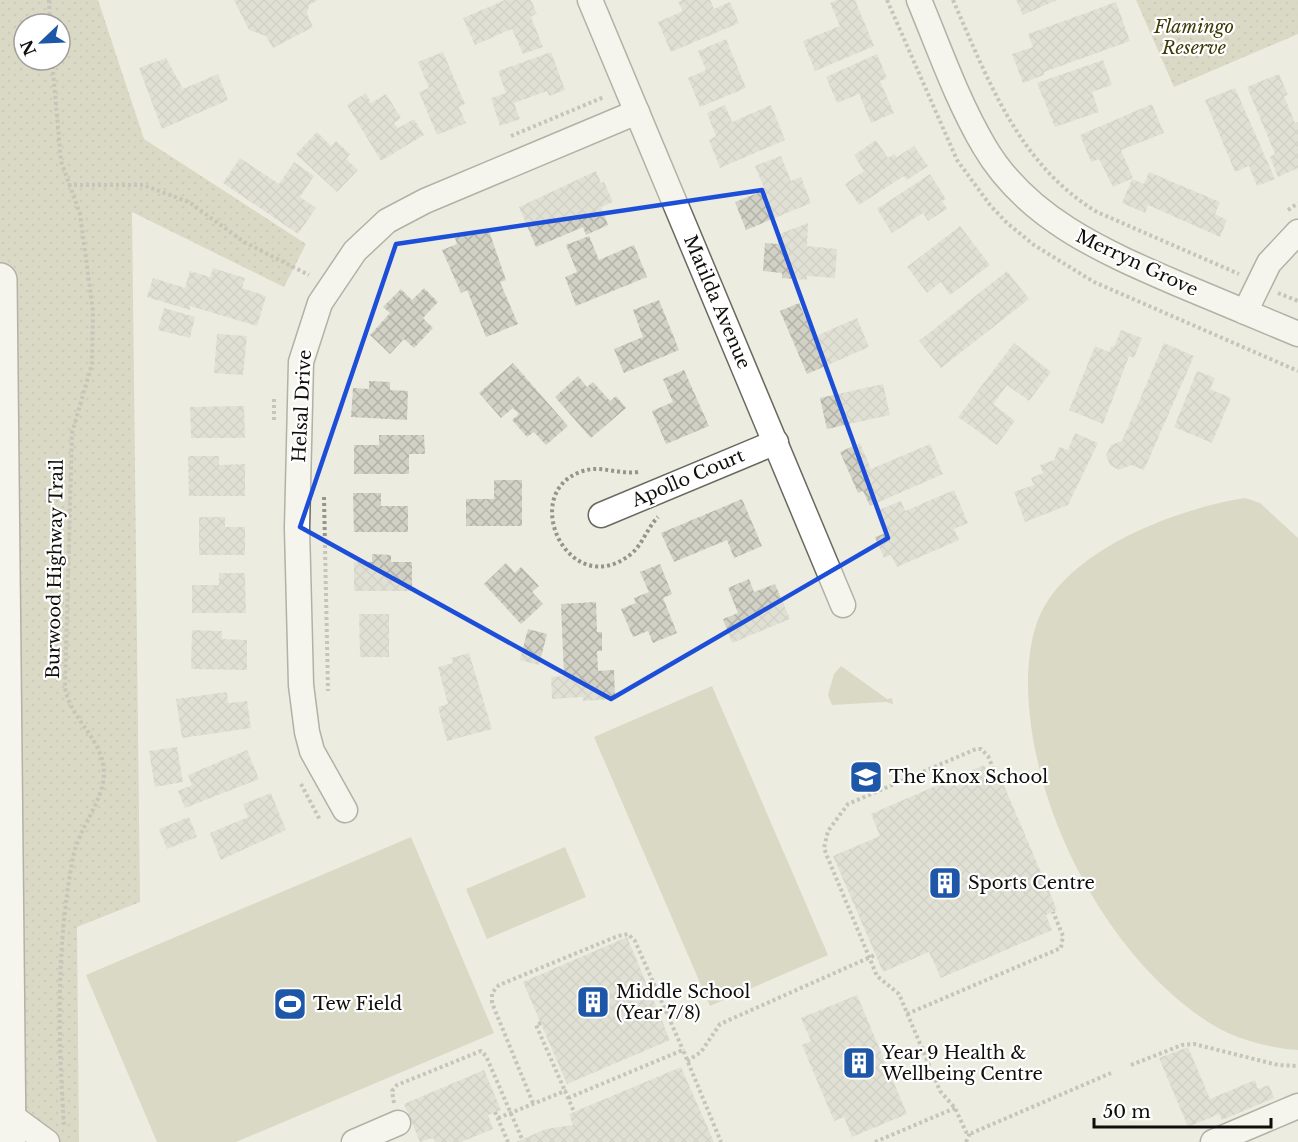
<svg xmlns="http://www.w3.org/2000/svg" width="1298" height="1142" font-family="'Libre Baskerville',serif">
  <defs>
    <pattern id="park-dots" width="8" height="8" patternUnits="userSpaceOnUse" patternTransform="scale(1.5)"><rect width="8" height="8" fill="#c3c1a5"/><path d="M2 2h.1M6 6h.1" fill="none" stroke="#a6a58d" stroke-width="1.8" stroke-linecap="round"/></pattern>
    <pattern id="building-cross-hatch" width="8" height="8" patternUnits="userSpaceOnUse" patternTransform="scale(1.5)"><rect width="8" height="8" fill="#d1d1c5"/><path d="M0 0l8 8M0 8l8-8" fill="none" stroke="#b2b2a8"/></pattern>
  </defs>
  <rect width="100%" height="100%" fill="#edece0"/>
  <g fill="url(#park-dots)" fill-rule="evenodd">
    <path d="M0 0H98L144 139 306 244 284 287 132 212 140 902 77 927 79 1142H9L0 280ZM24 24H60V60H24Z"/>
    <polygon points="1136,0 1298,0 1298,34 1174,87"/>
  </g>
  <g fill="#c3c1a5">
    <path d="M1245 498 1260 503 1298 538V1050C1269 1048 1233 1039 1208 1022 1105 954 1030 808 1028 686 1028 660 1031 630 1044 607 1078 546 1180 508 1245 498Z"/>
    <polygon points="841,666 887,699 892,698 893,704 886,702 832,705 828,695 834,674"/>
    <polygon points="712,686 828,955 710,1006 594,737"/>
    <polygon points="411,837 494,1033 236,1142 157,1142 86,975"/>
    <polygon points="565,847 586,897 487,939 466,889"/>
  </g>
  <g fill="url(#building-cross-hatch)">
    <polygon points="234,0 318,0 309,5 307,14 313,27 273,48 266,36 249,30"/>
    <polygon points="505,0 531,0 537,14 531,17 543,47 523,54 512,29 475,45 463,18"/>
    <polygon points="682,0 710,0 714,9 730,2 739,23 671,52 658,22 683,11 678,2"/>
    <polygon points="837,0 855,0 874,46 815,71 803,41 840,26 830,3"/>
    <polygon points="1016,0 1057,0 1023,15"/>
    <polygon points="1116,2 1130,41 1044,72 1044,75 1023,83 1012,54 1033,47 1028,34"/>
    <polygon points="726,39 746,88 700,107 688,78 706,70 698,51"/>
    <polygon points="443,52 465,104 459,107 466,123 437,135 419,92 429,88 418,62"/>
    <polygon points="551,52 565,90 549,96 547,91 514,103 520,119 500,126 491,98 506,93 498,71"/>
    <polygon points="877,54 887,78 880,81 894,113 871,123 859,94 837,103 826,77"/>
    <polygon points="166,58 183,89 218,74 228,100 162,129 139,68"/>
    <polygon points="1103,60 1112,85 1092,92 1099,112 1055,127 1037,83"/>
    <polygon points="1279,74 1288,95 1284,96 1295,123 1298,122 1298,168 1278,177 1270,157 1275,154 1247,87"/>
    <polygon points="1235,88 1275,179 1257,186 1249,166 1235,172 1205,100"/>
    <polygon points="366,93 371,103 386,94 401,118 394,123 398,128 414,119 424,135 381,161 347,105"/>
    <polygon points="1152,104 1164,133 1121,150 1133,178 1113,187 1099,159 1091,162 1080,135"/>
    <polygon points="725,105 732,122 771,105 785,140 720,168 709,140 716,136 707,113"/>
    <polygon points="317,132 331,146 336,141 350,154 346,159 358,170 337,192 296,154"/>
    <polygon points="876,140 888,158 894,154 897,157 914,146 928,166 907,180 904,176 859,205 845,184 864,171 854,155"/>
    <polygon points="781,156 791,181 801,177 811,203 746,230 735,202 765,190 755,166"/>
    <polygon points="240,158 279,184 294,162 314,176 300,197 316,208 298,234 223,183"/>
    <polygon points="596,171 601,183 604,182 613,202 601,207 608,225 586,235 583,227 536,247 519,207"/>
    <polygon points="1149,172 1220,202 1215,214 1227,220 1220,237 1148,205 1145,213 1122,203 1132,179 1144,184"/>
    <polygon points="930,174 946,199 942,201 947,209 928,221 923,213 892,233 877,209"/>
    <polygon points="808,223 807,246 837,249 835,278 807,276 807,280 782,278 782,273 763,271 765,243 778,244 779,234"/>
    <polygon points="960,226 990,265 950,295 941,282 927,293 907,267"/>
    <polygon points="488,228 506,280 500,282 518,324 486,337 467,290 461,293 442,250 457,244 455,238"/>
    <polygon points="589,236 599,260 634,245 647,277 576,306 565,277 577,272 566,245"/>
    <polygon points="213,268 245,278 242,288 266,296 257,326 190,306 190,310 147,297 153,278 185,288 190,271 210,277"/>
    <polygon points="1007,271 1029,299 941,368 919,341"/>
    <polygon points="424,288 438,302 423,318 433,328 414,348 404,339 390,354 370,335 390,313 383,307 401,289 412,300"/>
    <polygon points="659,300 679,350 624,373 614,349 643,337 633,310"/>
    <polygon points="799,303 814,337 857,318 869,347 807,374 780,311"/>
    <polygon points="164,308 195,317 190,338 158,330"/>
    <polygon points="1121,330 1142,338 1134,358 1129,356 1103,424 1069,410 1095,346 1109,352 1111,346 1114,347"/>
    <polygon points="217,334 247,336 243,375 214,373"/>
    <polygon points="1014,343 1051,372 1029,401 1007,385 993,404 1015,421 997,445 958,417"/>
    <polygon points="1164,343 1194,356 1144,470 1131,465 1119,470 1110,465 1106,455 1111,445 1122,441"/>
    <polygon points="513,363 568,426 546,445 534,432 527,437 512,420 519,414 513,408 501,418 479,393"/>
    <polygon points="684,370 709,426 666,444 652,411 673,402 663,379"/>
    <polygon points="1197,371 1215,378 1210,389 1231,398 1212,443 1174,427"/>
    <polygon points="578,376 587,387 593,382 610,401 616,396 626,408 591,438 555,397"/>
    <polygon points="369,381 390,382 390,390 408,391 407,420 351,417 353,388 369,389"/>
    <polygon points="883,384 890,415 827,429 820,398"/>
    <polygon points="244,406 245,438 191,438 190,407"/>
    <polygon points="1075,433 1098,443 1068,505 1025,522 1014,492 1034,485 1031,478 1043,473 1040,465 1054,460 1059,447 1068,450"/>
    <polygon points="379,435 424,435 425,454 409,454 409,474 354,474 354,445 379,445"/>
    <polygon points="860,443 871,469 930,444 943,474 870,506 863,491 858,493 840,452"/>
    <polygon points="188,456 219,456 219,465 245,464 245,496 189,496"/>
    <polygon points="494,480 522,480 522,526 466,526 466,499 494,499"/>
    <polygon points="954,490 968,523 954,529 959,540 897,567 891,555 884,558 875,537 886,533 876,511 901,501 905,511"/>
    <polygon points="353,493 381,493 381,506 408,506 408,532 354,532"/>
    <polygon points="742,499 762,546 734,558 727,540 674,562 661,533"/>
    <polygon points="199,517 225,517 225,527 245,527 245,555 199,555"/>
    <polygon points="372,554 391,555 391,562 412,562 412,591 354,591 354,562 372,562"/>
    <polygon points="506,563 515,573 521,567 539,586 532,592 543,604 521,624 484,584"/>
    <polygon points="660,564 672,594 663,598 677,633 653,643 648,631 633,637 621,609 636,603 634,598 649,592 640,572"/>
    <polygon points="219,573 245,573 246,613 192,613 192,585 219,585"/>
    <polygon points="749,579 754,592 775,584 790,619 732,643 723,619 738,613 728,588"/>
    <polygon points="596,602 597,632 602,632 602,651 597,651 598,671 614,670 615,699 583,701 583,697 552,699 551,677 564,676 561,604"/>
    <polygon points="359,614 389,614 389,657 360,657"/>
    <polygon points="528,629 547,634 539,665 520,660"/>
    <polygon points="192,630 222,631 222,639 247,640 247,670 191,669"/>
    <polygon points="469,653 492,729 447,741 438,707 448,704 438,667 453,663 451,658"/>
    <polygon points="227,692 228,703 247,701 251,728 182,738 176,699"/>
    <polygon points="177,747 183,782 155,787 149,751"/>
    <polygon points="247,750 259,779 185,808 178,791 192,785 188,775"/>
    <polygon points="984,765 990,778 999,774 1057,910 1046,915 1052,930 941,978 929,952 883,972 833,856 880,836 871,814"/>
    <polygon points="271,793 286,830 221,860 210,833 248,817 243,804"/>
    <polygon points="189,817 197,837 167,849 159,829"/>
    <polygon points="627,937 670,1040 567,1084 523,982"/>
    <polygon points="857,995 907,1114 852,1137 844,1117 834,1121 802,1045 811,1041 801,1018"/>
    <polygon points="1188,1047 1210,1099 1255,1080 1258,1089 1269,1085 1274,1098 1222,1120 1219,1114 1188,1127 1159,1058"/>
    <polygon points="681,1067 714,1142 516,1142 546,1129 573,1125 569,1114"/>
    <polygon points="484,1070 501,1110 488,1115 493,1129 461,1142 435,1142 433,1138 420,1142 404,1104"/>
  </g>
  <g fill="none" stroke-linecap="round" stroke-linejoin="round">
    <g stroke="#69695f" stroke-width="27">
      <g id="minor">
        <polyline points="590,0 843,605"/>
        <path d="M919 0C939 48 957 100 984 146 1026 218 1102 251 1176 283 1217 300 1257 317 1298 334"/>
        <polyline points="1245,312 1269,263 1298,232"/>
        <polyline points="601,515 776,442"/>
        <polyline points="345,810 312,751 307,732 301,685 297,528 301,362 320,303 355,251 387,221 425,201 637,112"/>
        <polyline points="9,1114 47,1142"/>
        <polyline points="354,1142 398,1123"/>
        <polyline points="1213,1142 1298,1106"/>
      </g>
    </g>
    <g stroke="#69695f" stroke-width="36">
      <polyline id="highway" points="0,280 9,1142"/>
    </g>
    <g stroke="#96958c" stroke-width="4" stroke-dasharray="3 3" stroke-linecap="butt">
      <polyline points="49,0 50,24"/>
      <polyline points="887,0 957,160 990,205 1007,223 1034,245 1094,282 1298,371"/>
      <path d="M953 0C988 80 1019 165 1097 212L1239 274"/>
      <path d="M52 60 61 161 80 214 93 311 92 364 72 433 65 688C71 721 103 738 104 773 104 800 80 827 74 853 56 940 58 1038 64 1126"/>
      <polyline points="511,136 604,97"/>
      <polyline points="68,185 143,185 189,202 244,242 309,275"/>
      <polyline points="1288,210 1298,203"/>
      <polyline points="1278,293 1298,301"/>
      <polyline points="274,420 274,397"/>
      <path d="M638 472C618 475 600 464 580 472 518 495 570 603 631 554 643 544 647 528 658 517"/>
      <polyline points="324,497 328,691"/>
      <polyline points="996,775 988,756 981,749 976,749 848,804 828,831 824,848 827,856 877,976 899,994 940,1091 955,1108 966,1132 972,1133 1111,1073"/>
      <polyline points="301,784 320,820"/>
      <polyline points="907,1014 1061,948 1063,936 1053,912"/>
      <polyline points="541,1023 536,1025 565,1091"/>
      <polyline points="687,1061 701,1052 720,1024 875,955"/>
      <polyline points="1131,1065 1182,1045 1194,1044 1278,1065 1298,1066"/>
      <polyline points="568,1098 683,1050 721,1142"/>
      <polyline points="394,1103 392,1091 397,1085 481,1051 486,1056 522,1139"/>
      <polyline points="533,1103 492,1003 492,993 499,985 618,936 628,934 635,941 683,1050"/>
      <polyline points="495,1112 508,1142"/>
      <polyline points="498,1118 565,1091 574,1112"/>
      <polyline points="875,1142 955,1108"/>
      <polyline points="966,1142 970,1133"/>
    </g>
    <use href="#minor" stroke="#fff" stroke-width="24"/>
    <use href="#highway" stroke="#fff" stroke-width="33"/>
  </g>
  <path d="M0 0H1298V1142H0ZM762 190 888 538 611 699 300 527 396 244Z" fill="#edece0" fill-opacity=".55" fill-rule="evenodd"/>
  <path fill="none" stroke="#1d4ed8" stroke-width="4.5" stroke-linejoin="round" d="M762 190 888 538 611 699 300 527 396 244Z"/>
  <defs>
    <g id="school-square" transform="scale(1.725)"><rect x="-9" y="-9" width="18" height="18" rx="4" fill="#1e56a8" stroke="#fff"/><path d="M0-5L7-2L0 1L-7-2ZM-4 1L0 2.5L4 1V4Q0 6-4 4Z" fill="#fff"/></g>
    <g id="building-square" transform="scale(1.725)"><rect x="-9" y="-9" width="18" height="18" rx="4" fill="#1e56a8" stroke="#fff"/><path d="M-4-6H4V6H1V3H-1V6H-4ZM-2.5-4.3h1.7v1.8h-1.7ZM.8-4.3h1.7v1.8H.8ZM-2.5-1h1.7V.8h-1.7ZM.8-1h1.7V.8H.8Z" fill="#fff"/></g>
    <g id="stadium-square" transform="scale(1.725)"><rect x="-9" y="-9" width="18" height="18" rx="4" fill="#1e56a8" stroke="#fff"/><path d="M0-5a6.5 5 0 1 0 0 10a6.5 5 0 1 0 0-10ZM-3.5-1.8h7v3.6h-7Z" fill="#fff"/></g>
  </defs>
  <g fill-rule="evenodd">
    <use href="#school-square" x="866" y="777"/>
    <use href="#building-square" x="945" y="883"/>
    <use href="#building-square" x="593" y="1002"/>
    <use href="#stadium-square" x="290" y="1004"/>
    <use href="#building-square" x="859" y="1063"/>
  </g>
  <g text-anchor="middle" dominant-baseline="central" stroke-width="4.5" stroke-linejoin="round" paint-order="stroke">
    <g font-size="18" font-style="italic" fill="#3e3a07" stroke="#fff">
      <text x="1194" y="27">Flamingo<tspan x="1194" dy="21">Reserve</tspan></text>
    </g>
    <g font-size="18" fill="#0e0e0a" stroke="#fff">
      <text transform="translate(1137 263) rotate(25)">Merryn Grove</text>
      <text transform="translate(717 302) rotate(67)">Matilda Avenue</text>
      <text transform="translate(302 406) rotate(-87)">Helsal Drive</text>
      <text transform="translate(688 478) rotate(-23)">Apollo Court</text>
      <text transform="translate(55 569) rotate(-89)">Burwood Highway Trail</text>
    </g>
    <g font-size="18" fill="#0e0e0a" stroke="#fff" text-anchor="start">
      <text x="889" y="777">The Knox School</text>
      <text x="968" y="883">Sports Centre</text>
      <text x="616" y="992">Middle School<tspan x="616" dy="21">(Year 7/8)</tspan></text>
      <text x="313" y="1004">Tew Field</text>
      <text x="882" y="1053">Year 9 Health &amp;<tspan x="882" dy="21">Wellbeing Centre</tspan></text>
    </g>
  </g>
  <g transform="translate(42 42) rotate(247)"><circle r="28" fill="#ffffff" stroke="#9f9f9d" stroke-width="1.5"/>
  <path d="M0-4.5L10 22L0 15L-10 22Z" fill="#1e56a8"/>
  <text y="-9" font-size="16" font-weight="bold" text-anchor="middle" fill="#0e0e0a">N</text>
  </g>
  <path d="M1094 1118v9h177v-9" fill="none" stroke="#0e0e0a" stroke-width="3"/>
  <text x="1103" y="1118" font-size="18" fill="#0e0e0a" stroke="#ffffff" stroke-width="4.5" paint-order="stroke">50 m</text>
</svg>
